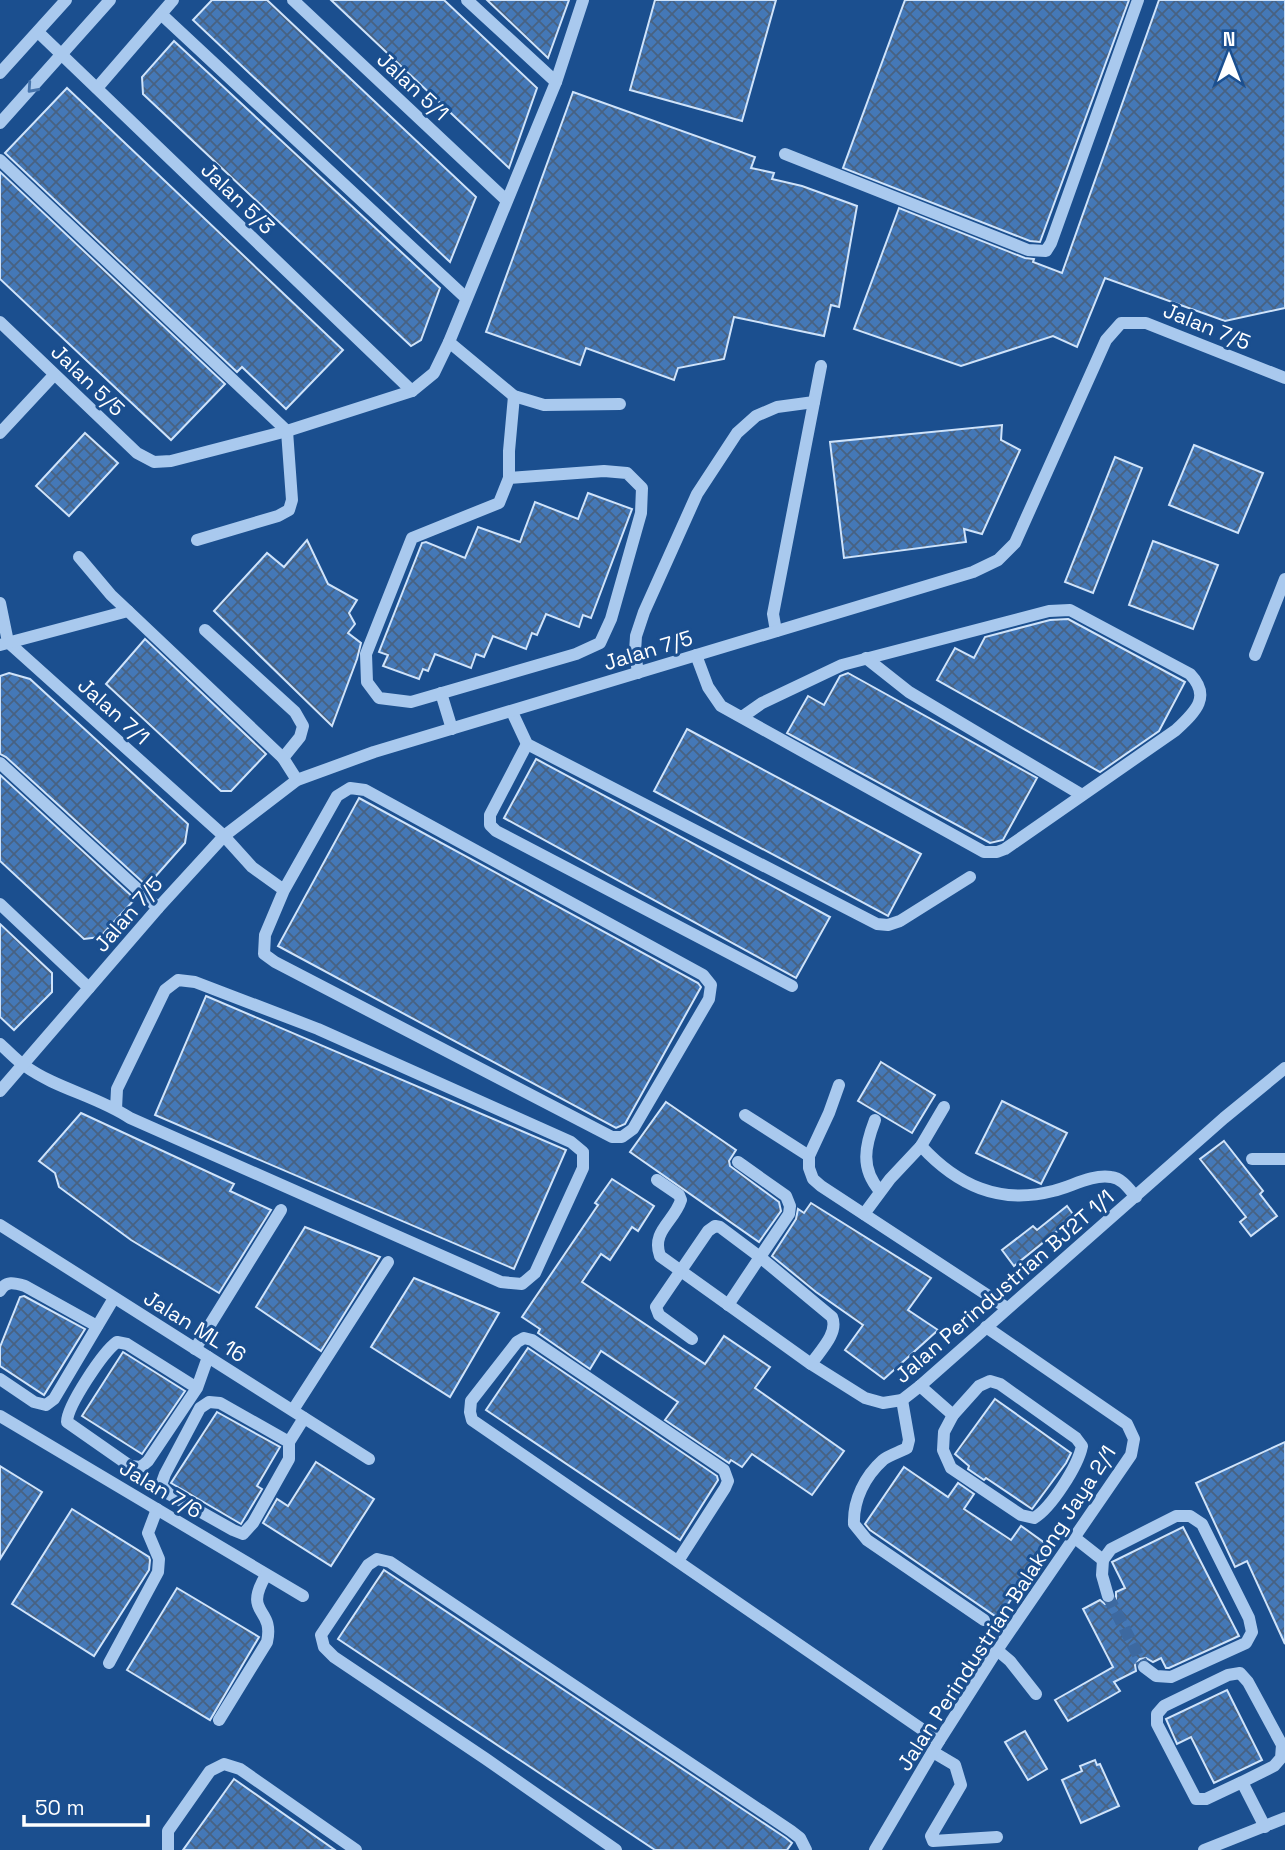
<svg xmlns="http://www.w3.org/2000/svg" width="1285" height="1850" font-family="'Space Grotesk',sans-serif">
  <defs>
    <pattern id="building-cross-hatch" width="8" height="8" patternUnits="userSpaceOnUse" patternTransform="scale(1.75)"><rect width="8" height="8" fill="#4478b7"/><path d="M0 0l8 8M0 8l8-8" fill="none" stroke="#486282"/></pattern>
  </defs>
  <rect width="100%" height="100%" fill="#1b4f8f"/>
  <g fill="url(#building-cross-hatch)" stroke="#cfe3fa" stroke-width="2">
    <polygon points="212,0 267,0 476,197 450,262 193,20"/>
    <polygon points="331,0 444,0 537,88 509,168"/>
    <polygon points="487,0 569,0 548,58"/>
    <polygon points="655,0 776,0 742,121 630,90"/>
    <polygon points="905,0 1129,0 1040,242 1030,241 843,168"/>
    <polygon points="1159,0 1285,0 1285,308 1225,321 1105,278 1077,347 1053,336 961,366 854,329 899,208 1025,258 1034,259 1033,262 1062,273"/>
    <polygon points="174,41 440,288 421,340 411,346 143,94 142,77"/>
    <polygon points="67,88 343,350 286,409 242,367 237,372 5,153"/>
    <polygon points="573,92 755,157 751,168 774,173 772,179 802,186 857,206 839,307 831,305 824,336 734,317 724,359 678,368 674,380 586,348 580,365 486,332"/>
    <polygon points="0,172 225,384 171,440 0,279"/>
    <polygon points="1002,425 1001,440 1020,450 982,534 964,529 966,542 844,558 830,442"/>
    <polygon points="85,433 118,463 69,516 36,486"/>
    <polygon points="1194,445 1263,473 1238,533 1169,505"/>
    <polygon points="1115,457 1142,468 1093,593 1065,582"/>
    <polygon points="588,493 632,509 591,618 583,615 579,627 546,614 537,635 532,633 526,649 493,636 484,657 476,654 471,668 435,654 428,671 423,669 419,679 383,666 388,655 379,652 422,543 426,542 465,558 478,527 520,542 535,502 578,519"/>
    <polygon points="307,540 328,584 357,600 349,613 355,624 348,633 361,643 357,659 332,726 214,611 267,553 284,567"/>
    <polygon points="1153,541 1218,565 1193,629 1129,605"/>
    <polygon points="1068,619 1185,682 1159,731 1100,772 937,680 955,648 974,658 985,637 1050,620"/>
    <polygon points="145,639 266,754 231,791 221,791 106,684"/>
    <polygon points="9,673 30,679 188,824 185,843 147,886 6,757 0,754 0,676"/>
    <polygon points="848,673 1037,778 1003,840 990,843 787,733 808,696 824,705 840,676"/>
    <polygon points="687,729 921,854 888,916 654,791"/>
    <polygon points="536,759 830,917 796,978 504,818"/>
    <polygon points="0,775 135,899 100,937 84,939 0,861"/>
    <polygon points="359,798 698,983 701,987 625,1124 616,1128 278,946"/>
    <polygon points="0,924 52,973 52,992 14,1030 0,1017"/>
    <polygon points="206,996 566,1150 514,1269 155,1115"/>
    <polygon points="881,1062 935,1095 912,1133 858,1101"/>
    <polygon points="1002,1101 1067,1133 1041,1184 976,1153"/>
    <polygon points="666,1102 736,1150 729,1161 730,1166 779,1202 781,1211 759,1242 630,1152"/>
    <polygon points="81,1113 234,1184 230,1191 271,1210 219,1293 131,1240 59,1187 55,1173 39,1161"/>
    <polygon points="1224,1141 1263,1191 1260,1194 1277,1216 1251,1236 1240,1222 1246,1217 1200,1159"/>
    <polygon points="612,1179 654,1206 638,1231 632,1227 610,1260 601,1254 582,1282 705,1364 724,1336 770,1367 755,1388 844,1451 812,1495 752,1454 742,1467 731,1460 729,1463 665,1420 678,1402 601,1351 590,1369 538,1333 540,1329 522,1317 598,1205 595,1203"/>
    <polygon points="811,1203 931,1278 908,1310 938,1330 884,1379 845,1350 863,1325 816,1292 772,1256 796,1219 798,1209 804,1213"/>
    <polygon points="1067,1206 1075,1217 1014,1266 1002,1250 1033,1226 1037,1230"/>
    <polygon points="305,1227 380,1257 321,1351 256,1307"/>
    <polygon points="414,1278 499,1313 450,1397 371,1347"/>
    <polygon points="24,1296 85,1329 44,1395 0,1366 0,1347 20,1297"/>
    <polygon points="528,1348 717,1476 718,1480 680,1540 486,1410"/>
    <polygon points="123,1352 185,1391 142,1454 82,1416"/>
    <polygon points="995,1399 1071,1453 1066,1463 1032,1509 986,1478 984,1480 968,1469 969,1466 955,1454"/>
    <polygon points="217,1412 280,1447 257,1486 262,1489 241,1524 171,1483"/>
    <polygon points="1285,1442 1285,1644 1247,1561 1235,1567 1196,1483"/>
    <polygon points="316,1462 374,1499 331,1566 263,1523 277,1499 288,1506"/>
    <polygon points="0,1466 42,1492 0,1559"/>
    <polygon points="904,1467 948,1497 958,1483 974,1494 964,1509 1011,1540 1021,1526 1049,1546 998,1618 870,1530 865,1524"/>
    <polygon points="72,1509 149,1557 150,1560 149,1570 94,1656 12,1604"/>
    <polygon points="1183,1527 1239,1636 1169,1668 1166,1668 1161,1658 1153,1662 1146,1658 1140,1659 1135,1665 1136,1671 1114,1682 1120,1691 1068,1721 1055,1700 1113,1667 1083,1609 1100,1600 1105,1604 1111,1604 1116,1599 1116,1592 1125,1588 1112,1562"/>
    <polygon points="384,1570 786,1838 792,1843 787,1850 655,1850 338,1639"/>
    <polygon points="177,1588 259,1637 210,1720 127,1670"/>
    <polygon points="1227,1690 1262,1760 1214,1783 1191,1737 1177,1744 1166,1719"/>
    <polygon points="1025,1731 1047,1769 1028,1780 1005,1742"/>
    <polygon points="1095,1760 1097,1765 1100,1764 1119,1806 1081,1823 1062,1780 1082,1771 1080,1766"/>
    <polygon points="234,1779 335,1850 183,1850"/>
  </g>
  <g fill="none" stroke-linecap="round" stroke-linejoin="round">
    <polyline stroke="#3d69a0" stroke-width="12" stroke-dasharray="12 6" stroke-linecap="butt" points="1108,1596 1144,1667"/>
    <g stroke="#a9c9ee" stroke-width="12">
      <polyline points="293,0 506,200"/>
      <polyline points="467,0 556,82"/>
      <polyline points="161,14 466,298"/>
      <polyline points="38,32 412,391"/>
      <polyline points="0,73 66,0"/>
      <polyline points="97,88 173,0"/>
      <polyline points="0,123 110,0"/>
      <polyline points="785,154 1028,250 1046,251 1051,243 1138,0"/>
      <polyline points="0,160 287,431 292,500 289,510 278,516 197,540"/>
      <polyline points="0,322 137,453 154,462 171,461 287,431 412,391 434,373 449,342 556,82 583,0"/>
      <polyline points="449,342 514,396 544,405 620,404"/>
      <polyline points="0,433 54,375"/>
      <polyline points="509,478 499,503 412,538 366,654 367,682 379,698 411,702 576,654 600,643 611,619 641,513 642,488 627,473 604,471 509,478 509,451 514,396"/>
      <polyline points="79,557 111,595 128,611"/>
      <polyline points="0,603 8,642 224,836 252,867 284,890 265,935 264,954 275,962 612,1137 622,1137 633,1129 709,999 711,985 703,975 365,790 350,788 337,796 284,890"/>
      <polyline points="205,630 295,712 303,726 300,737 283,758"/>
      <polyline points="776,631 773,614 821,366"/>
      <polyline points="0,645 128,611 283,758 297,780"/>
      <path d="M696 655 708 687 721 706 984 852H997L1005 849 1176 730C1195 712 1212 697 1190 674L1070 610 1049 611 842 665 762 703 742 717"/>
      <polyline points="1255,655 1285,579"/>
      <polyline points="866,658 909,692 1082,795"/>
      <polyline points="638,673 635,652 636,636 644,612 697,494 737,433 756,416 777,407 814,402"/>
      <polyline points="441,693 452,729"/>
      <polyline points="512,712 527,744 877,924 888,925 900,921 970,877"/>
      <polyline points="527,744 490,815 490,825 496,831 792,986"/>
      <polyline points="0,763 158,908"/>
      <polyline points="0,904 89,988"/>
      <path d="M0 1044C8 1051 16 1060 25 1066 57 1089 97 1096 130 1118L501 1282 522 1284 535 1273 583 1168V1152L571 1142 318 1029 195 982 178 980 165 990 117 1089 116 1109"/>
      <polyline points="839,1085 829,1113 809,1156 809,1168 813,1179 821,1186 1007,1308"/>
      <polyline points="0,1091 158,908 224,836 297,780 374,752 973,572 998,560 1015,543 1106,340 1121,323 1146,323 1285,378"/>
      <polyline points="745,1115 809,1156"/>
      <path d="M875 1120C865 1146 860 1168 880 1191"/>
      <path d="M921 1146C957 1185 999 1205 1053 1191 1071 1187 1091 1174 1111 1177 1122 1178 1129 1189 1136 1197"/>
      <polyline points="1252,1159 1285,1159"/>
      <path d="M657 1180 679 1195 681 1200C674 1222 651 1231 660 1256L811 1364 865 1398 883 1403 902 1400 920 1386 1224 1118 1285 1068"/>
      <polyline points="864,1214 890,1179 921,1146 944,1107"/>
      <polyline points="0,1225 369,1459"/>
      <path d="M0 1291C6 1280 15 1283 25 1286L97 1326"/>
      <path d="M728 1305 760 1257 832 1317C839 1333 820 1351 811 1364"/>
      <polyline points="692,1339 659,1315 656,1307 708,1231 715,1226 720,1227 760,1257 789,1214 790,1206 786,1196 738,1162"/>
      <polyline points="195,1349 281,1210"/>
      <polyline points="0,1379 34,1402 46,1405 54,1399 114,1298"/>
      <path d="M990 1381 1000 1384 1076 1438 1082 1446C1078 1466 1051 1508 1034 1518L1021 1515 951 1468 943 1450 944 1432 953 1415 979 1386Z"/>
      <polyline points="920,1386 953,1415"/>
      <path d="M197 1388 127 1344 117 1342C103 1352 67 1406 67 1422L130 1466 141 1467 148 1461 197 1388 208 1357"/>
      <path d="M902 1400 909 1440 907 1448C900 1452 889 1455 883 1460 865 1476 853 1500 854 1524L867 1540 984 1620"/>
      <polyline points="293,1410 388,1262"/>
      <polyline points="0,1416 303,1596"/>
      <polyline points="289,1442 220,1403 209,1402 200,1408 165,1474 161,1485 169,1494 233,1530 243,1534 253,1523 289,1459 289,1442 304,1418"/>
      <polyline points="1075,1538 1103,1560"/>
      <polyline points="678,1561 725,1488 728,1481 724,1470 532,1340 524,1338 517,1342 471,1401 470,1412 472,1420 939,1741"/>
      <polyline points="1108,1596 1102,1575 1103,1560 1111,1549 1176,1516 1190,1516 1202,1524 1249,1618 1252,1632 1246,1643 1171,1677 1156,1676 1144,1667"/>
      <polyline points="997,1650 1010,1661 1036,1694"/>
      <polyline points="109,1663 158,1572 159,1559 148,1533 157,1509"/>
      <path d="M219 1720 267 1642C275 1606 242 1616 266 1575"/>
      <polyline points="933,1752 955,1765 961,1785 931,1836 933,1841 997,1837"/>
      <polyline points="1242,1782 1206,1799 1196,1799 1157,1724 1157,1714 1164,1706 1228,1675 1240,1673 1248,1682 1282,1745 1281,1758 1274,1766 1242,1782 1265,1827"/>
      <polyline points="168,1850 168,1831 210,1771 224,1764 240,1769 356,1850"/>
      <polyline points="616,1850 486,1759 334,1657 324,1647 321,1635 368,1565 377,1559 390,1562 791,1831 800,1838 806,1850"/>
      <polyline points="875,1850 939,1741 997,1650 1131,1455 1134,1439 1127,1424 986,1327"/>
      <polyline points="1204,1850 1285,1818"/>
    </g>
  </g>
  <defs><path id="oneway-chevron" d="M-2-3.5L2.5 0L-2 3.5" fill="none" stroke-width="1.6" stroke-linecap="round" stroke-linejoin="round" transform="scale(1.75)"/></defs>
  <use stroke="#4674ac" href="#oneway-chevron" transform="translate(32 88) rotate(132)"/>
  <g text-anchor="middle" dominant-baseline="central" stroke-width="6" stroke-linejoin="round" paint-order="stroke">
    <g font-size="21" fill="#fff" stroke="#1b4f8f">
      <text transform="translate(413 86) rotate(43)">Jalan 5/1</text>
      <text transform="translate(238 198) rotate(44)">Jalan 5/3</text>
      <text transform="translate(1207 326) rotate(22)">Jalan 7/5</text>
      <text transform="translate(88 380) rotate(44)">Jalan 5/5</text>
      <text transform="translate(648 650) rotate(-17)">Jalan 7/5</text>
      <text transform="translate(114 711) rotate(42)">Jalan 7/1</text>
      <text transform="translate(128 914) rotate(-49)">Jalan 7/5</text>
      <text transform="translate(1004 1286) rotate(-41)">Jalan Perindustrian BJ2T 1/1</text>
      <text transform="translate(195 1326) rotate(32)">Jalan ML 16</text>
      <text transform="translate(161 1489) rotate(31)">Jalan 7/6</text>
      <text transform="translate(1006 1608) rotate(-57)">Jalan Perindustrian Balakong Jaya 2/1</text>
    </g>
  </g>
  <g transform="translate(1229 56)" stroke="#1b4f8f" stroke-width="5" paint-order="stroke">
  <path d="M0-5L12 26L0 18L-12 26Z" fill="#ffffff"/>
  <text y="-10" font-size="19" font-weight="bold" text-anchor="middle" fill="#ffffff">N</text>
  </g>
  <path d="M24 1815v10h124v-10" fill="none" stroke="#ffffff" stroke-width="3.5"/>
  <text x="35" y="1815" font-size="21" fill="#ffffff" stroke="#1b4f8f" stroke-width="5" paint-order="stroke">50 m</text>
</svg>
